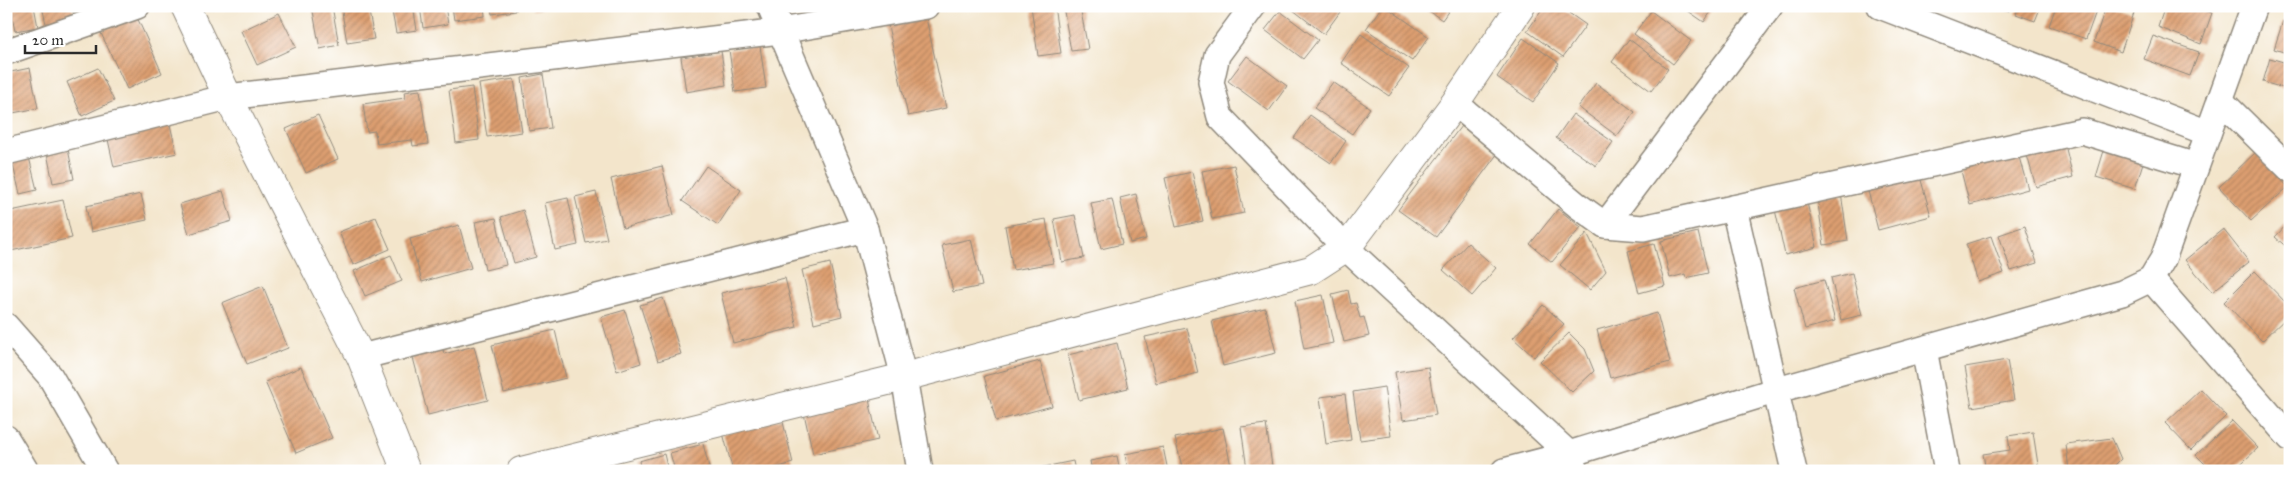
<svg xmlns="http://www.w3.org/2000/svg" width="2296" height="477" font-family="'IM FELL Great Primer',serif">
  <defs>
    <pattern id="building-hatch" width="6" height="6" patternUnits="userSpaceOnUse" patternTransform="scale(1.25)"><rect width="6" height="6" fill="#dd9f71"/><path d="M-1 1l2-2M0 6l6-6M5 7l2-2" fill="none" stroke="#b3825d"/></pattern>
  </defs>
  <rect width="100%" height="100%" fill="#fff"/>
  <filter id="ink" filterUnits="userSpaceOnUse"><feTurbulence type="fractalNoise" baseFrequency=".02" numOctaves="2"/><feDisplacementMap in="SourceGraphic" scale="10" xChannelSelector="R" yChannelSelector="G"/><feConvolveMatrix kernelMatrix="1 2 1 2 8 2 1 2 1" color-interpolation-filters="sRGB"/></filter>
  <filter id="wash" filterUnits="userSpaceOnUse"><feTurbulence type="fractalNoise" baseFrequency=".0096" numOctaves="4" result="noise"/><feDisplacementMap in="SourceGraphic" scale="20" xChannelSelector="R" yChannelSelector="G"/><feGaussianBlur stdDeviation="1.12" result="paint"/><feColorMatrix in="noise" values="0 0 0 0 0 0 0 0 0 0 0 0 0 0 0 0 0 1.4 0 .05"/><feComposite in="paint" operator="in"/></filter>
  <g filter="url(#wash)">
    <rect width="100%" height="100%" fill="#f3e5cb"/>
    <g id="blocks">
      <g fill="url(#building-hatch)">
        <polygon points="10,6 34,6 38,27 15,31"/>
        <polygon points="42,6 72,6 74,17 46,24"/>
        <polygon points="312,6 332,6 339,45 320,49"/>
        <polygon points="341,6 368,6 374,39 347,43"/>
        <polygon points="391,6 413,6 417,30 396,33"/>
        <polygon points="420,6 445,6 448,24 423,28"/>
        <polygon points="452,6 484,6 485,16 454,20"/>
        <polygon points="491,6 515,6 516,11 492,14"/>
        <polygon points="533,6 555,6 555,7 533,10"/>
        <polygon points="1031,6 1054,6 1061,53 1038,56"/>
        <polygon points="1063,6 1080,6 1088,49 1071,51"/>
        <polygon points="1288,6 1333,6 1340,12 1324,34"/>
        <polygon points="1382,6 1385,6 1429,37 1412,61 1366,29"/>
        <polygon points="1422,6 1452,6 1442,20"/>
        <polygon points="1545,6 1559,6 1586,25 1563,57 1527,31"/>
        <polygon points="1681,6 1715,6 1704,22"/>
        <polygon points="1996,6 2011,6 2009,11"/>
        <polygon points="2019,6 2041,6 2035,21 2016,14"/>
        <polygon points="2056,6 2098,6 2086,39 2049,26"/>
        <polygon points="2106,6 2113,6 2134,13 2121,52 2094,42"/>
        <polygon points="2165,6 2193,6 2212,13 2201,44 2158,27"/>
        <polygon points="1280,11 1318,40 1303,59 1265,30"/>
        <polygon points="1651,11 1691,41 1673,64 1634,34"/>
        <polygon points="279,13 296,47 257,65 241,31"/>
        <polygon points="136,15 162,73 127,89 100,31"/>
        <polygon points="926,18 946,108 908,116 888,26"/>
        <polygon points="2283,21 2290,23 2290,54 2274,49"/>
        <polygon points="1361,34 1409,68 1389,96 1341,63"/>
        <polygon points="2153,36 2199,52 2190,76 2144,59"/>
        <polygon points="1523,38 1559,63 1533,102 1497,77"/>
        <polygon points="1629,39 1668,69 1651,91 1612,62"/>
        <polygon points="760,46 766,88 735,92 729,50"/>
        <polygon points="721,51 726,85 686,92 681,57"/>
        <polygon points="1247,56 1287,86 1269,111 1228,81"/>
        <polygon points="2270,58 2290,64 2290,90 2263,82"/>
        <polygon points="30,68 38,108 13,113 6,73"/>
        <polygon points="98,68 114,101 82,116 67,82"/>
        <polygon points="543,74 551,128 529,131 522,78"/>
        <polygon points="514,79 522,132 487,137 479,84"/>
        <polygon points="1333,82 1370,108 1352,134 1314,108"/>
        <polygon points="1596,83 1635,112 1617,136 1578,107"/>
        <polygon points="472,87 479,140 456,143 449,90"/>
        <polygon points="420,90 428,144 413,146 412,140 377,144 375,131 367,132 363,104 405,98 404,92"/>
        <polygon points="1573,114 1613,142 1596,166 1556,138"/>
        <polygon points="318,115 338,159 306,173 286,129"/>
        <polygon points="1310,115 1346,141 1331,163 1294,138"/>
        <polygon points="169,121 177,153 114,167 107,135"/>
        <polygon points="1461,126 1498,153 1436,237 1398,210"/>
        <polygon points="2063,137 2073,177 2036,187 2025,148"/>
        <polygon points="2106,144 2145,156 2135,189 2096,177"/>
        <polygon points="68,149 74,179 53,183 47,153"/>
        <polygon points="2017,150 2028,189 1970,205 1960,167"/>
        <polygon points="2256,152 2288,187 2251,221 2219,187"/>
        <polygon points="28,153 37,190 20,194 11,157"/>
        <polygon points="1234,165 1244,213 1212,219 1202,171"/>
        <polygon points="662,166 674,215 623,228 611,179"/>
        <polygon points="706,166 741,190 718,225 682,201"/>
        <polygon points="1192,172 1203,221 1176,227 1165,178"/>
        <polygon points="1919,173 1931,216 1878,230 1867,187"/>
        <polygon points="6,175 12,195 6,197"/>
        <polygon points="223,191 232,221 189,234 180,204"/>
        <polygon points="596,192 607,239 586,243 575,197"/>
        <polygon points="1841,193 1848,241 1824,245 1817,197"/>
        <polygon points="141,194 147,220 91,232 86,206"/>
        <polygon points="1136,194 1146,239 1130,243 1120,198"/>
        <polygon points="568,198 578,245 555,250 545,203"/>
        <polygon points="1806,198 1817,247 1785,255 1774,205"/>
        <polygon points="1112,199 1122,244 1101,249 1091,203"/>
        <polygon points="63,200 72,238 6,252 6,212"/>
        <polygon points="1558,209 1581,227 1552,262 1530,244"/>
        <polygon points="523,210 536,257 514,263 501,217"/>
        <polygon points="1075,215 1084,258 1062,262 1054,219"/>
        <polygon points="376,217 390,249 353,265 339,232"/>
        <polygon points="496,218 506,265 485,270 475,222"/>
        <polygon points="1046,219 1053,263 1013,270 1005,226"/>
        <polygon points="2290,221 2290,250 2275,237"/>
        <polygon points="459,225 471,268 422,282 410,239"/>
        <polygon points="2025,226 2037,263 2011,271 1999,235"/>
        <polygon points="2223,229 2249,262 2212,292 2185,260"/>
        <polygon points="1698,232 1708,273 1686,278 1685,274 1670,278 1661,241"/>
        <polygon points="1587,233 1606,271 1590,290 1560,265"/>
        <polygon points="1991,236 2004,273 1978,282 1966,244"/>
        <polygon points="971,239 982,286 953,292 942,245"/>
        <polygon points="1468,243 1496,268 1472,296 1443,270"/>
        <polygon points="1654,244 1665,286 1639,293 1628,251"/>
        <polygon points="391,255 402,281 365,296 354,271"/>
        <polygon points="830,263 842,316 814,323 802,270"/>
        <polygon points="2255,271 2290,307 2290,314 2262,341 2224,302"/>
        <polygon points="1852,273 1862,315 1841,320 1831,278"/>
        <polygon points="785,278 797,327 733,343 721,293"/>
        <polygon points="1824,280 1835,321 1805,329 1794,288"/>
        <polygon points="263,286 288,348 247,364 222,303"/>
        <polygon points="1348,290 1351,304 1356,303 1360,318 1364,317 1369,336 1344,342 1332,294"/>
        <polygon points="1323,295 1333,343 1304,349 1295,301"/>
        <polygon points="663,298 681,354 658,361 640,305"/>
        <polygon points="1543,305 1564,324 1534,357 1513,338"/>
        <polygon points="1265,308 1276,353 1223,366 1212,321"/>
        <polygon points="625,310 641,363 617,371 601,317"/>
        <polygon points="1657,313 1670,362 1610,378 1597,330"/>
        <polygon points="1187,328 1198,373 1156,383 1145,337"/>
        <polygon points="555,330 566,378 504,393 492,345"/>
        <polygon points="1569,333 1585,349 1594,371 1572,392 1540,361"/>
        <polygon points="442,343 444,354 474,346 488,400 428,415 411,350"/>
        <polygon points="1117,343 1128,388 1079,400 1068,355"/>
        <polygon points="2007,360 2014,400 1972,407 1965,367"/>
        <polygon points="1040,361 1052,406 996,421 984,376"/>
        <polygon points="301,367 332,438 296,453 265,382"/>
        <polygon points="1428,367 1436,415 1403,420 1395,372"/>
        <polygon points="1384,387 1391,436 1360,440 1353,392"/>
        <polygon points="2201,389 2226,416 2191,450 2165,423"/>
        <polygon points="1345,394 1351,440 1326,444 1320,397"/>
        <polygon points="868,395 878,440 813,454 803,409"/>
        <polygon points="782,418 793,463 764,471 733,471 723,433"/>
        <polygon points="2232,421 2258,448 2233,471 2212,471 2196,455"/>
        <polygon points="1266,424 1272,466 1247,469 1241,427"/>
        <polygon points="1223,428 1232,471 1183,471 1175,438"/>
        <polygon points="2033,432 2039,471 1986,471 1983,454 2010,450 2008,436"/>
        <polygon points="2112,438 2121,459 2109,471 2069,471 2066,444"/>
        <polygon points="703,444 710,471 675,471 670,453"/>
        <polygon points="1163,447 1168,471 1128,471 1125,454"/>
        <polygon points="664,454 668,471 641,471 639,461"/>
        <polygon points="1117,456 1120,471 1092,471 1090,461"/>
        <polygon points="1073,461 1075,471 1040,471 1039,468"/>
      </g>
    </g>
  </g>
  <g filter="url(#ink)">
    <use href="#blocks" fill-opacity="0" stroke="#8f887b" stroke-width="1"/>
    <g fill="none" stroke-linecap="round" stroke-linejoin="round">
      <g stroke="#8f887b" stroke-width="28">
        <g id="minor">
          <polyline points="770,6 865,229 904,377 920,471"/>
          <polyline points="1253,6 1217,55 1211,82 1220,117 1345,247 1569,454 1575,471"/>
          <polyline points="1880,6 2208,133"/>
          <polyline points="6,52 137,6"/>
          <polyline points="2220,100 2290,169"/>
          <polyline points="1455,103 1577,205 1605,225 1643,228 2082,131 2196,166"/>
          <polyline points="6,152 228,97 780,31 926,6"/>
          <polyline points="1734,208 1794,471"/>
          <polyline points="1605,225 1770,6"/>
          <polyline points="2151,279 2290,438"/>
          <polyline points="6,326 50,376 105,471"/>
          <polyline points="1924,349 1947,471"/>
          <polyline points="361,357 865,229"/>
          <polyline points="6,438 26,471"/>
          <polyline points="1504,471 1569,454 1774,391 2122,293 2151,279 2163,259 2254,6"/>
        </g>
      </g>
      <g stroke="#8f887b" stroke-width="30">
        <g id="tertiary">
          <polyline points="185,6 228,97 361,357 406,471"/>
          <polyline points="521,471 904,377 1311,270 1348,246 1455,103 1521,6"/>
        </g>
      </g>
      <use href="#minor" stroke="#fff" stroke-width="25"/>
      <use href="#tertiary" stroke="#fff" stroke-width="28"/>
    </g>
  </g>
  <rect width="2296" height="477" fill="none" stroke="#fff" stroke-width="25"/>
  <path d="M25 45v8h71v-8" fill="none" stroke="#2b2b2b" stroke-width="2.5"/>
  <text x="32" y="45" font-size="15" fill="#2b2b2b" stroke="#ffffff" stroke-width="4" paint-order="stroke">20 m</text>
</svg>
